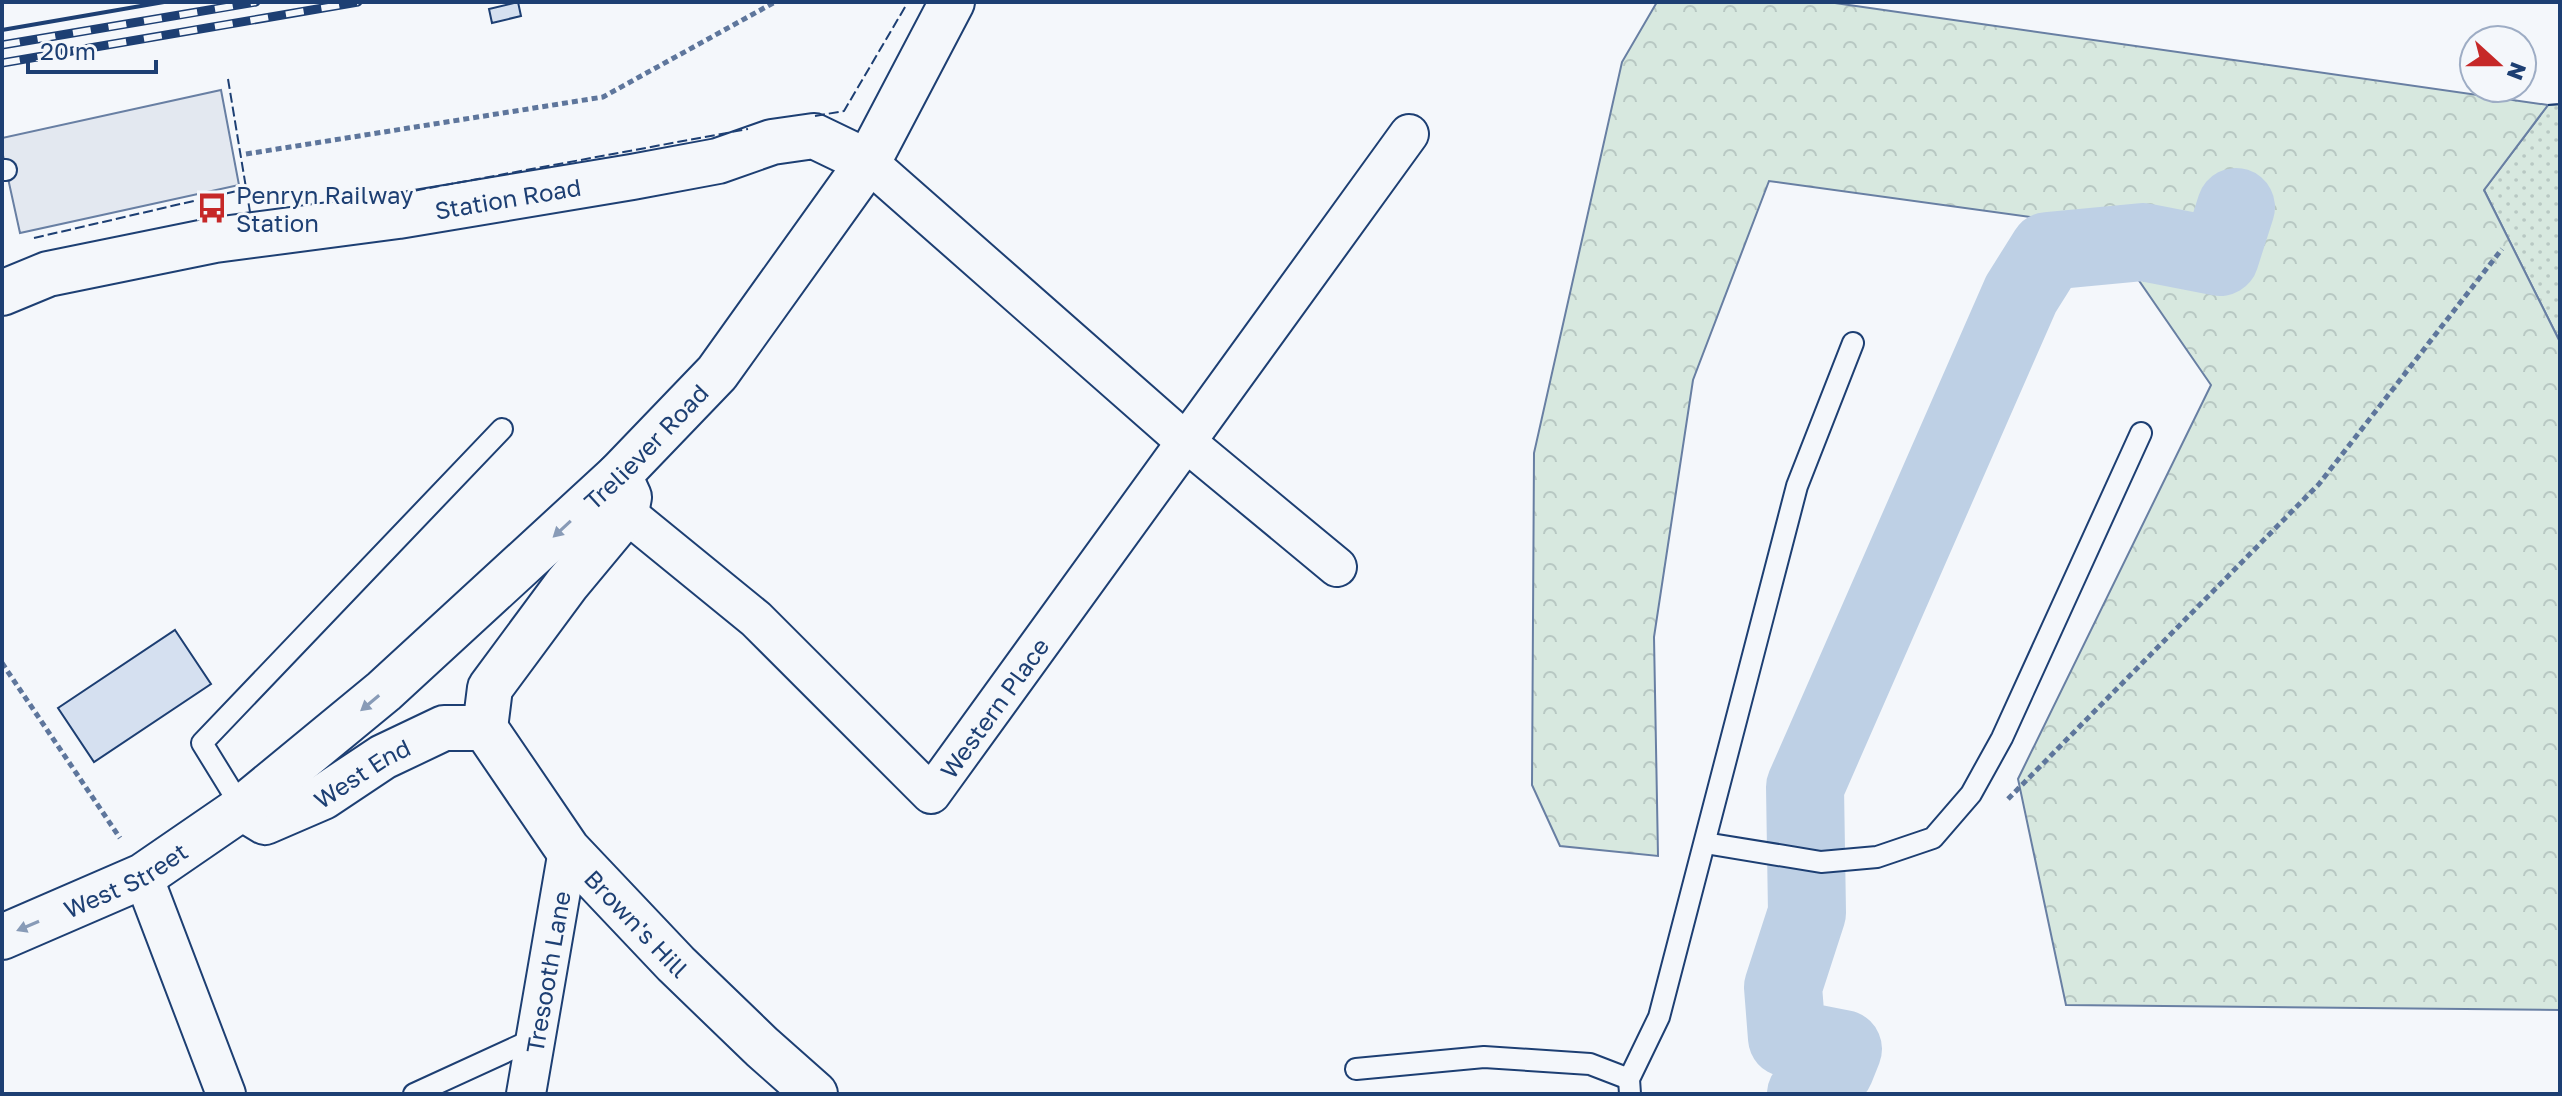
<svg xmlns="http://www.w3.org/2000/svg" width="2562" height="1096" font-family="'Golos Text',sans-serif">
  <defs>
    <pattern id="grass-dots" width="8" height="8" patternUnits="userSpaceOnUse" patternTransform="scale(2)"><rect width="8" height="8" fill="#d7e8df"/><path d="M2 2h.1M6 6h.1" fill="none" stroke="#b8c8c3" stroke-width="1.8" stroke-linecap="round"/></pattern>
    <pattern id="forest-crowns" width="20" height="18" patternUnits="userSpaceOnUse" patternTransform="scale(2)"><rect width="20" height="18" fill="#d7e8df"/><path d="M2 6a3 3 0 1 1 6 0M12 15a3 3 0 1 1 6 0" fill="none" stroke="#b8c8c3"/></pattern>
  </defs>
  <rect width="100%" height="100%" fill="#f4f7fb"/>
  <polygon fill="url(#grass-dots)" stroke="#687fa3" stroke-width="2" points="2560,104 2560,342 2484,190 2548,105"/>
  <polygon fill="url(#forest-crowns)" stroke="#687fa3" stroke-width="2" points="1657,2 1828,2 2548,105 2484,190 2560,342 2560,1010 2066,1005 2018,779 2211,385 2102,227 1769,181 1693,380 1654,637 1658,856 1560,846 1532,785 1534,453 1622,62"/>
  <polygon fill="#e3e8f0" stroke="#687fa3" stroke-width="2" points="221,90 239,185 20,233 2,151 2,138"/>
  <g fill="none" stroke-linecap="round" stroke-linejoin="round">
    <polyline stroke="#bed0e5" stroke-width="78" points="1806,1094 1835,1069 1843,1049 1787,1038 1783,987 1807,913 1805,787 2021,294 2048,251 2143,242 2220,257 2236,207"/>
  </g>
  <g fill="#d5e0f0" stroke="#1d3f73" stroke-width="2">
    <polygon points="518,2 521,16 492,23 489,9"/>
    <polygon points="175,630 211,684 94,762 58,708"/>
  </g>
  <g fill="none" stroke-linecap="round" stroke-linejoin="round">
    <g stroke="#1d3f73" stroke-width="24">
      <g id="lane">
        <polyline points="2,170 6,170"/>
        <polyline points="242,808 202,743 502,429"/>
        <polyline points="1705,843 1821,862 1877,857 1933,838 1971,794 2002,738 2141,433"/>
        <polyline points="1356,1069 1484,1057 1590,1064 1629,1079"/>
        <polyline points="414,1094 536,1038"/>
        <polyline points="1630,1094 1629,1079 1659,1017 1797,486 1853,343"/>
      </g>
    </g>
    <g stroke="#1d3f73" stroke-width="42">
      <g id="street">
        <polyline points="868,162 1186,442 1337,567"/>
        <path id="s1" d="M626 513 756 619 931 794 1409 134"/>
        <polyline points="143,876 226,1094"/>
        <path id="s2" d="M526 1094 568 850"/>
      </g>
    </g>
    <g stroke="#1d3f73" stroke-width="48">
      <g id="secondary">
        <path id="s3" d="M2 293 48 274 215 240 398 216 632 177 718 161 772 142 814 136 868 162"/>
        <path id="s4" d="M485 728 568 850 676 964 762 1047 815 1094"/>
        <polyline points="485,728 490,688 567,584 626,513 629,497 619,475"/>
        <path id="s5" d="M242 808 265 822 323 797 383 757 444 728H485"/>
        <path id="s6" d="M2 937 143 876 242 808 384 691 619 475 717 373 868 162 952 2"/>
      </g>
    </g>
    <g stroke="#5e769c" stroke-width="5" stroke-dasharray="6 4" stroke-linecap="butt">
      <polyline points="246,154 603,97 775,2"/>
      <polyline points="2,663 120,838"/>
      <polyline points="2008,799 2319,484 2502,249"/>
    </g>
    <use href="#lane" stroke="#f4f7fb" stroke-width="20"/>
    <use href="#street" stroke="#f4f7fb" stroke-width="38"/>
    <use href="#secondary" stroke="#f4f7fb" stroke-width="44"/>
    <g stroke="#1d3f73" stroke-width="9">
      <g id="rail">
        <polyline points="2,45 256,2"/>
        <polyline points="2,63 358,2"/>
      </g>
    </g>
    <use href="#rail" stroke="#f4f7fb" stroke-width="6" stroke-dasharray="18" stroke-linecap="butt"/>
    <g stroke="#1d3f73" stroke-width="2" stroke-dasharray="10 4" stroke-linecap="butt">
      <polyline points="228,79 251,218"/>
      <polyline points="2548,105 2560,104"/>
      <polyline points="815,116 844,111 908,2"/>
      <polyline points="402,193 748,129"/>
      <polyline points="34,238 245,189"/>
    </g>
    <polyline stroke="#1d3f73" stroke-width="4" points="2,30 164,2"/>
  </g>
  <defs><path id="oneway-solid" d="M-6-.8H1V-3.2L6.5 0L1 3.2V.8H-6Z" transform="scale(2)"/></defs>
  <g fill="#889bb7">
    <use href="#oneway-solid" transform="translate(562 529) rotate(137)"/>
    <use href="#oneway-solid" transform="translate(370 703) rotate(140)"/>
    <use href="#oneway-solid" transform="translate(28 926) rotate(157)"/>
  </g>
  <defs>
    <g id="bus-bare" transform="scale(2.4)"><path d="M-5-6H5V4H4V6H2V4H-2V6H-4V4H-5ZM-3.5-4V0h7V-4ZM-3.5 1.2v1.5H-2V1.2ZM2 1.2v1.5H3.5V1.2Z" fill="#c62828" stroke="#f4f7fb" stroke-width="2.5" paint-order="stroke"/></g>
  </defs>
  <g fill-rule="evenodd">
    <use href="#bus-bare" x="212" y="208"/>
  </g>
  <g text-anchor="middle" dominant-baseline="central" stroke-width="6" stroke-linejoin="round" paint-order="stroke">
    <g font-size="24" fill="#1d3f73" stroke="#f4f7fb" text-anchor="start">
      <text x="236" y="194">Penryn Railway<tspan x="236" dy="28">Station</tspan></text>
    </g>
    <g font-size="24" fill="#1d3f73" stroke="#f4f7fb">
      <text stroke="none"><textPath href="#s3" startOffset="516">Station Road</textPath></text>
      <text stroke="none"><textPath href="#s6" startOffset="816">Treliever Road</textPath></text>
      <text stroke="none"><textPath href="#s1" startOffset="522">Western Place</textPath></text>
      <text stroke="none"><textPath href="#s5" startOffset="136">West End</textPath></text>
      <text stroke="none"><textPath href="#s6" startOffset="136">West Street</textPath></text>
      <text stroke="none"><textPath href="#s4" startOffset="248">Brown's Hill</textPath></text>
      <text stroke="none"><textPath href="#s2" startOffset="124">Tresooth Lane</textPath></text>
    </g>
  </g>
  <rect width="2562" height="1096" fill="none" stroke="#1d3f73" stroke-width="8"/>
  <g transform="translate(2498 64) rotate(111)"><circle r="38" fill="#f4f7fb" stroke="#9eadc5" stroke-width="2"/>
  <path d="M0-6L14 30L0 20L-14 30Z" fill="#c62828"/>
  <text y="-12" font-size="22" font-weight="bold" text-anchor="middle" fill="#1d3f73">N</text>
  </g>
  <path d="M28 60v12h128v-12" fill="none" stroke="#1d3f73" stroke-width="4"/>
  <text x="40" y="60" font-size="24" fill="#1d3f73" stroke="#f4f7fb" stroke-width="6" paint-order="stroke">20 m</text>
</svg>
